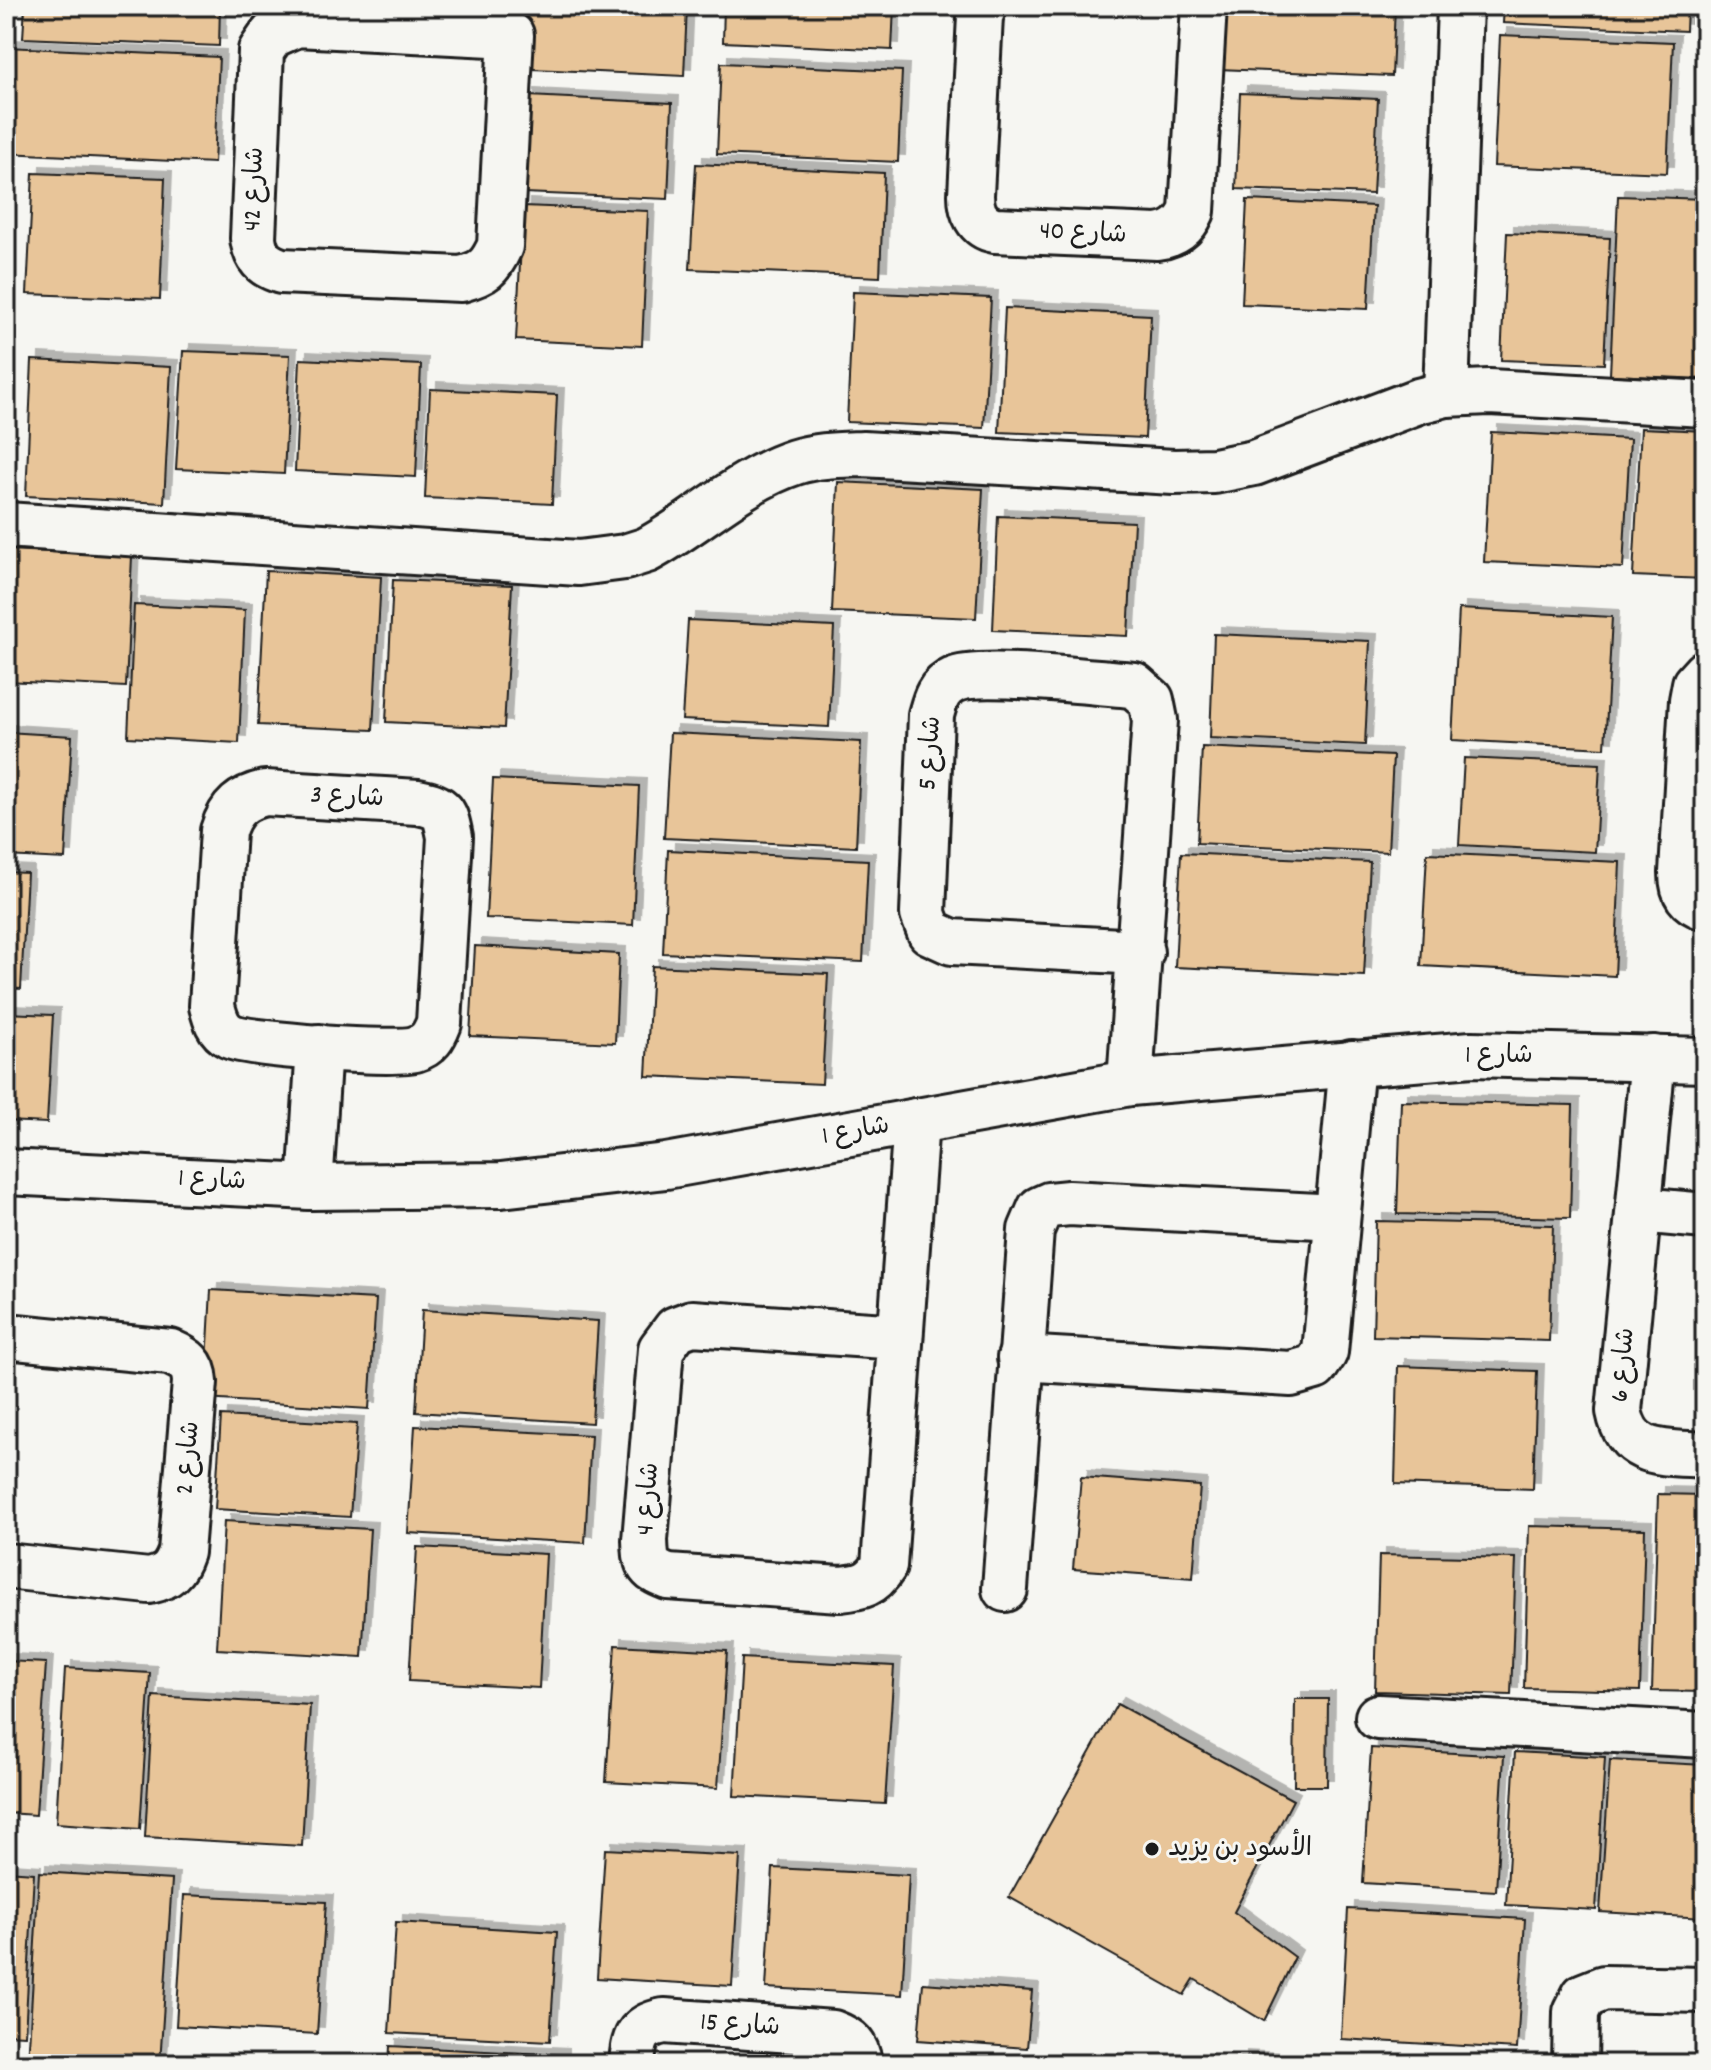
<svg xmlns="http://www.w3.org/2000/svg" width="1711" height="2070" font-family="Dekko,'Playpen Sans Arabic',sans-serif">
  <defs>
    <filter id="shadow"><feDropShadow dx="7" dy="-7" stdDeviation="0" flood-color="#0004"/></filter>
  </defs>
  <rect width="100%" height="100%" fill="#f6f6f2"/>
  <filter id="ink" filterUnits="userSpaceOnUse"><feTurbulence type="fractalNoise" baseFrequency=".0125" numOctaves="2"/><feDisplacementMap in="SourceGraphic" scale="16" xChannelSelector="R" yChannelSelector="G"/><feConvolveMatrix kernelMatrix="1 2 1 2 8 2 1 2 1" color-interpolation-filters="sRGB"/></filter>
  <g filter="url(#ink)">
    <g fill="#e8c599" stroke="#1c1c1c" stroke-width="2" filter="url(#shadow)">
      <polygon points="25,6 220,6 219,46 23,38"/>
      <polygon points="515,6 687,6 684,76 511,68"/>
      <polygon points="724,6 894,6 892,50 723,42"/>
      <polygon points="1221,6 1395,6 1392,76 1218,69"/>
      <polygon points="1504,6 1687,6 1686,31 1503,23"/>
      <polygon points="1500,35 1673,42 1667,173 1494,166"/>
      <polygon points="6,47 219,57 214,163 6,153"/>
      <polygon points="721,63 902,71 898,162 717,154"/>
      <polygon points="1240,93 1378,99 1373,194 1236,189"/>
      <polygon points="528,96 672,103 668,199 524,193"/>
      <polygon points="696,164 884,173 880,277 690,269"/>
      <polygon points="33,173 165,178 160,299 27,294"/>
      <polygon points="1618,196 1705,199 1705,379 1610,375"/>
      <polygon points="1247,200 1374,206 1368,309 1242,304"/>
      <polygon points="523,206 648,211 642,346 516,340"/>
      <polygon points="1507,233 1610,238 1604,364 1501,360"/>
      <polygon points="853,292 991,298 984,428 847,422"/>
      <polygon points="1005,308 1151,315 1145,438 999,432"/>
      <polygon points="183,351 290,355 284,474 176,469"/>
      <polygon points="300,359 421,365 416,477 295,471"/>
      <polygon points="32,360 171,367 164,503 26,496"/>
      <polygon points="430,389 557,395 552,504 425,498"/>
      <polygon points="1641,428 1705,431 1705,579 1633,576"/>
      <polygon points="1491,432 1630,439 1623,568 1484,562"/>
      <polygon points="838,482 983,489 976,618 832,612"/>
      <polygon points="998,516 1134,522 1128,636 993,630"/>
      <polygon points="7,550 132,556 126,687 6,681"/>
      <polygon points="266,571 381,577 373,730 258,725"/>
      <polygon points="393,580 512,585 504,728 386,722"/>
      <polygon points="134,605 245,610 239,743 128,737"/>
      <polygon points="1459,609 1612,617 1605,748 1452,740"/>
      <polygon points="688,620 834,627 829,727 682,720"/>
      <polygon points="1214,634 1370,641 1365,745 1210,738"/>
      <polygon points="6,732 72,736 65,859 6,856"/>
      <polygon points="670,733 861,742 856,847 664,838"/>
      <polygon points="1202,747 1393,756 1388,852 1197,843"/>
      <polygon points="1464,758 1600,764 1595,852 1459,845"/>
      <polygon points="493,779 639,786 633,925 486,918"/>
      <polygon points="668,850 868,860 863,962 663,953"/>
      <polygon points="1181,853 1370,862 1364,976 1175,967"/>
      <polygon points="1427,853 1620,862 1615,976 1421,966"/>
      <polygon points="6,872 27,873 21,989 6,988"/>
      <polygon points="475,946 619,954 615,1043 470,1036"/>
      <polygon points="652,966 828,974 822,1084 646,1076"/>
      <polygon points="6,1013 53,1015 47,1123 6,1121"/>
      <polygon points="1401,1101 1573,1105 1570,1218 1397,1214"/>
      <polygon points="1376,1221 1553,1225 1549,1341 1373,1336"/>
      <polygon points="211,1290 376,1299 369,1409 205,1399"/>
      <polygon points="422,1310 598,1321 592,1423 416,1412"/>
      <polygon points="1398,1366 1537,1371 1533,1489 1395,1484"/>
      <polygon points="221,1416 357,1424 350,1517 215,1509"/>
      <polygon points="415,1426 591,1435 585,1543 408,1533"/>
      <polygon points="1081,1477 1200,1486 1193,1578 1073,1569"/>
      <polygon points="1658,1494 1705,1495 1705,1692 1652,1691"/>
      <polygon points="224,1521 370,1529 362,1657 217,1649"/>
      <polygon points="1529,1526 1645,1529 1640,1691 1524,1688"/>
      <polygon points="417,1547 546,1554 539,1688 409,1681"/>
      <polygon points="1379,1555 1516,1558 1511,1695 1375,1691"/>
      <polygon points="615,1645 727,1651 718,1788 606,1782"/>
      <polygon points="742,1658 894,1666 885,1804 734,1796"/>
      <polygon points="6,1661 46,1663 36,1815 6,1813"/>
      <polygon points="65,1668 150,1673 140,1829 56,1823"/>
      <polygon points="153,1696 310,1705 302,1846 145,1837"/>
      <polygon points="1295,1699 1328,1699 1327,1786 1294,1786"/>
      <polygon points="1117,1704 1293,1800 1234,1912 1295,1957 1264,2021 1194,1979 1184,1995 1009,1897"/>
      <polygon points="1371,1748 1504,1756 1496,1891 1363,1883"/>
      <polygon points="1515,1752 1605,1757 1596,1910 1506,1905"/>
      <polygon points="1610,1760 1705,1765 1705,1918 1600,1912"/>
      <polygon points="605,1849 740,1856 732,1986 597,1978"/>
      <polygon points="773,1868 909,1875 902,1995 766,1988"/>
      <polygon points="6,1871 34,1873 25,2035 6,2034"/>
      <polygon points="39,1872 172,1880 160,2064 28,2064"/>
      <polygon points="184,1895 326,1902 317,2034 176,2026"/>
      <polygon points="1348,1909 1525,1919 1517,2049 1341,2039"/>
      <polygon points="396,1922 557,1932 550,2041 389,2033"/>
      <polygon points="923,1983 1032,1991 1027,2048 918,2040"/>
      <polygon points="390,2046 562,2055 562,2064 389,2064"/>
      <polygon points="1240,2058 1347,2064 1240,2064"/>
    </g>
    <g fill="none" stroke-linecap="round" stroke-linejoin="round">
      <g stroke="#1c1c1c" stroke-width="50">
        <g id="minor">
          <path d="M984 6 980 16 971 195C971 211 977 227 995 230L1157 237C1174 235 1185 227 1192 211L1204 6"/>
          <path d="M297 24 511 35 500 246C490 268 484 273 461 279L281 271C263 265 256 258 253 238L261 51 272 35Z"/>
          <polyline points="1446,394 1460,6"/>
          <path d="M6 525 579 563 625 557 647 550C697 523 740 480 795 462 817 455 840 455 863 454L1174 472 1214 471 1254 463 1418 401 1446 394 1489 392 1705 404"/>
          <path d="M1705 673 1695 684 1692 700 1682 873C1682 891 1688 902 1705 907"/>
          <path d="M265 793 418 802C444 807 445 812 450 837L439 1023C434 1036 429 1045 415 1049 396 1055 248 1045 230 1036 218 1030 215 1018 212 1006L223 831C230 808 242 798 265 793Z"/>
          <path d="M1653 1058 1619 1411C1628 1458 1666 1452 1705 1455"/>
          <path d="M1130 1083 1155 720 1151 700 1134 685C1100 683 979 668 954 680 938 687 935 700 931 715L923 914 930 932 952 942 1141 952"/>
          <polyline points="6,1172 310,1187 501,1185 666,1166 1130,1083 1472,1054 1705,1060"/>
          <polyline points="310,1187 319,1047"/>
          <polyline points="1640,1210 1705,1216"/>
          <path d="M6 1336 170 1352C186 1359 194 1364 195 1382L181 1552C175 1570 168 1577 149 1581L6 1566"/>
          <path d="M900 1337 692 1323 676 1329 661 1349 645 1540C646 1563 646 1569 668 1577L840 1589C862 1587 872 1585 884 1566L916 1121"/>
          <polyline points="1020,1358 1291,1374 1315,1367 1325,1352 1352,1063"/>
          <polyline points="1005,1589 1031,1230 1040,1209 1049,1205 1069,1203 1337,1217"/>
          <polyline points="1378,1717 1705,1735"/>
          <path d="M632 2064C634 2038 637 2026 664 2021L833 2033C849 2039 857 2045 859 2064"/>
          <polyline points="1575,2064 1576,2012 1584,1996 1604,1988 1705,1990"/>
        </g>
      </g>
      <use href="#minor" stroke="#f6f6f2" stroke-width="44"/>
    </g>
  </g>
  <circle fill="#1c1c1c" stroke="#f6f6f2" stroke-width="3" cx="1152" cy="1849" r="8"/>
  <g text-anchor="middle" dominant-baseline="central" stroke-width="6" stroke-linejoin="round" paint-order="stroke">
    <g font-size="26" fill="#1c1c1c" stroke="#f6f6f2">
      <text transform="translate(255 189) rotate(-88)">شارع 42</text>
      <text transform="translate(1083 234) rotate(3)">شارع 40</text>
      <text transform="translate(931 753) rotate(-86)">شارع 5</text>
      <text transform="translate(347 798) rotate(3)">شارع 3</text>
      <text x="1499" y="1056">شارع 1</text>
      <text transform="translate(856 1132) rotate(-10)">شارع 1</text>
      <text transform="translate(212 1181) rotate(3)">شارع 1</text>
      <text transform="translate(1624 1365) rotate(-85)">شارع 6</text>
      <text transform="translate(189 1458) rotate(-85)">شارع 2</text>
      <text transform="translate(649 1499) rotate(-86)">شارع 4</text>
      <text transform="translate(740 2026) rotate(4)">شارع 15</text>
    </g>
    <g font-size="26" fill="#1c1c1c" stroke="#f6f6f2" text-anchor="start">
      <text x="1168" y="1849">الأسود بن يزيد</text>
    </g>
  </g>
  <rect width="1711" height="2070" fill="none" stroke="#f6f6f2" stroke-width="32"/>
  <rect x="16" y="16" width="1679" height="2038" fill="none" stroke="#1c1c1c" stroke-width="3" filter="url(#ink)"/>
</svg>
